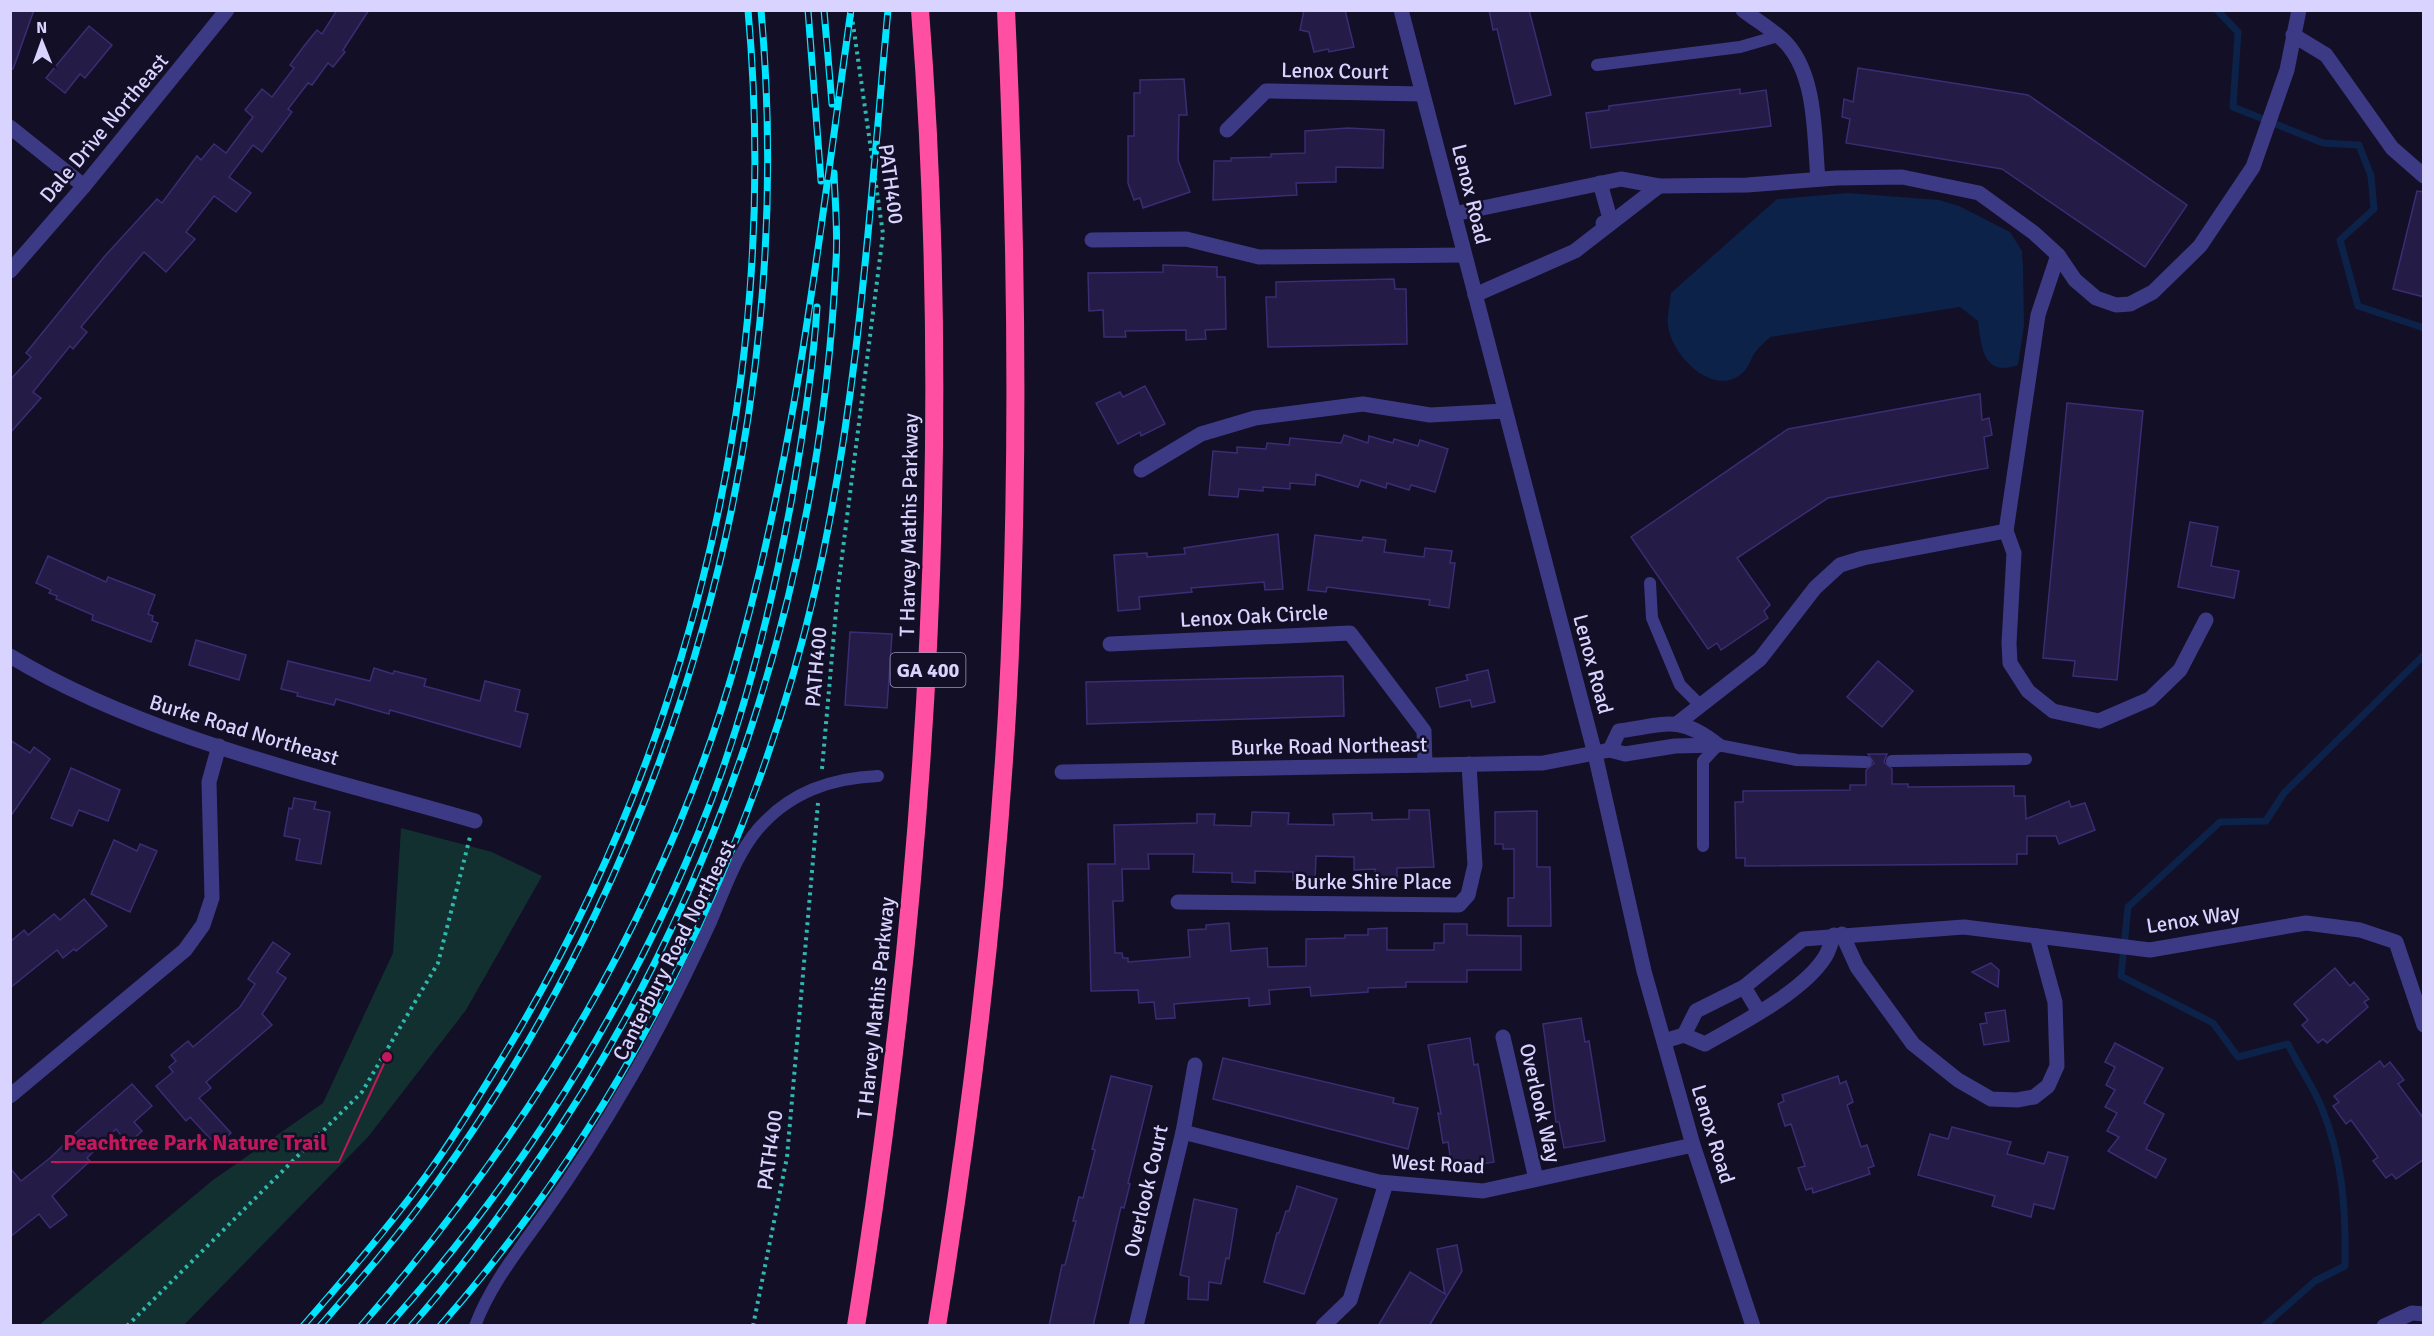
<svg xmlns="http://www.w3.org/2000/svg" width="2434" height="1336" font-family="Signika,sans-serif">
  <rect width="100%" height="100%" fill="#130f26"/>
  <polygon fill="#12302f" points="401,828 492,852 542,876 466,1010 368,1137 184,1325 39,1325 213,1180 323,1103 393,953"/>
  <path fill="#0c2248" d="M1848 193 1939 200 1959 206 2010 232 2022 251 2023 267 2024 326 2018 365C1983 378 1981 346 1978 321L1960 307 1770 337C1765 342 1758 348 1754 354 1748 365 1747 372 1735 378 1706 392 1670 351 1668 325 1667 315 1670 303 1671 293L1777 199Z"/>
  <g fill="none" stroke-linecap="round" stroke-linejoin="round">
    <g stroke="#0c2248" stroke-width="7">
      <polyline points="2217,10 2238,32 2233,107 2323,143 2359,145 2371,176 2374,209 2340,240 2358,306 2424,328"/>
      <path d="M2264 1326 2315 1281 2345 1266C2346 1209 2343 1159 2321 1106 2312 1085 2298 1065 2288 1044L2238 1057 2213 1023 2121 976 2128 907 2220 822 2266 821 2284 793 2424 655"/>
    </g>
  </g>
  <g fill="#241b47" stroke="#3b2d73" stroke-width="1.5">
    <polygon points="10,10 34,10 13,69 10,68"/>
    <polygon points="337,10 369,10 343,50 345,52 333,67 328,63 312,85 308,83 288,109 292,112 262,152 253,145 229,177 251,193 236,212 214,196 186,232 195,239 166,272 144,252 81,327 87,332 73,349 70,346 33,392 41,398 10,433 10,380 31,357 26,353 104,257 157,199 162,203 197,156 201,160 214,144 226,153 253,117 245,110 262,89 272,97 294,68 290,65 304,46 317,30 322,34"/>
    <polygon points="1304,10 1345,10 1354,47 1329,52 1328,49 1314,52 1309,32 1300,30"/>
    <polygon points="1489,10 1529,10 1551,95 1515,104 1497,29 1493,30"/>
    <polygon points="89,26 112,45 85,78 80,74 65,93 46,78"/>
    <polygon points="1858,68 2028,95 2187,205 2145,267 2002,169 1846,143 1850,119 1842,117 1844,99 1853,102"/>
    <polygon points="1184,79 1187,115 1179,115 1178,160 1190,192 1143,208 1140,198 1134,200 1128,183 1128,136 1134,136 1134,93 1140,93 1140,80"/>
    <polygon points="1740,89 1740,94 1766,90 1771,126 1591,148 1586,113 1609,110 1609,106"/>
    <polygon points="1348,128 1384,130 1383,168 1336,167 1336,182 1296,183 1297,195 1213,200 1214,161 1231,161 1231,158 1271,157 1271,154 1305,153 1305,131"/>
    <polygon points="2417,191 2424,192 2424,297 2393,289"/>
    <polygon points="1163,265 1217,267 1217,277 1225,277 1226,329 1205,330 1206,339 1186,340 1186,330 1125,331 1126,337 1104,337 1103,310 1089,311 1088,273 1163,272"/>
    <polygon points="1394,279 1395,289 1406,289 1407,344 1268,347 1266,297 1276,297 1276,282"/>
    <polygon points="1145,386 1165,424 1141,436 1140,432 1118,444 1096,403 1120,392 1123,397"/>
    <polygon points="1980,394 1982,420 1989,418 1992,435 1984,437 1988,468 1828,498 1737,558 1770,605 1764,611 1768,618 1721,650 1717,643 1708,649 1631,537 1788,429"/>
    <polygon points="2067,403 2143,411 2117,680 2073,676 2075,661 2043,658"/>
    <polygon points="1344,435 1368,443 1369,436 1393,443 1394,439 1418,446 1420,440 1448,449 1435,492 1411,485 1409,490 1387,483 1386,488 1361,480 1358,487 1316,474 1315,485 1290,483 1290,489 1263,487 1263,491 1239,489 1238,497 1209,495 1213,451 1237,453 1237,447 1266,449 1267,443 1289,445 1290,438 1341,443"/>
    <polygon points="2190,522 2218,527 2211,566 2239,571 2234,598 2178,587"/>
    <polygon points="1278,534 1283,589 1265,590 1264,582 1191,588 1192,592 1139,597 1140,609 1118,611 1114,555 1147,553 1147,557 1185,554 1184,548"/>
    <polygon points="1315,535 1362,541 1363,537 1386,540 1384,552 1424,557 1425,548 1452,551 1450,563 1455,563 1449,608 1429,605 1430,600 1327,587 1326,592 1308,590"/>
    <polygon points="48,556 106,582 108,577 155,595 148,614 153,616 152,621 158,623 151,642 92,620 93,615 56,599 57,596 49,593 51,590 36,583"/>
    <polygon points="850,632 892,634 887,708 845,705"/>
    <polygon points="196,640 246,655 239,680 189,665"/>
    <polygon points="288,661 370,681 374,668 393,674 394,671 426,679 424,686 480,701 485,681 520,690 515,711 528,714 520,747 390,710 389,714 336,699 334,705 297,696 298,693 281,689"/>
    <polygon points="1878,661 1913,691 1882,727 1847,697"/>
    <polygon points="1488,670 1495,702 1472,707 1470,700 1440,707 1436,688 1468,680 1466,675"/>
    <polygon points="1343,676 1344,716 1087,724 1086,682"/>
    <polygon points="10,740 30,753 34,747 50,759 10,817"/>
    <polygon points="1868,754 1887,754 1884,762 1892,769 1892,784 1908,784 1908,787 2014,786 2014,796 2025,796 2026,819 2069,801 2071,807 2085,803 2095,830 2059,844 2056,836 2027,836 2027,854 2017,854 2017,864 1745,866 1745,858 1736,858 1735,802 1743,802 1743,791 1850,790 1850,785 1866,785 1866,770 1874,763"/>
    <polygon points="71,768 120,790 108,821 79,810 72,826 51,818"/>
    <polygon points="294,798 316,802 314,809 330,812 321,864 296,860 300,839 284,836 289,808 292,809"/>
    <polygon points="1409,810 1429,810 1434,867 1397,868 1397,878 1376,878 1375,869 1354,870 1354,857 1316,856 1315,881 1293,880 1293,872 1255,871 1255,883 1232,882 1232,873 1193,872 1194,854 1148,854 1149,869 1122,869 1123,901 1113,901 1115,953 1122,953 1123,958 1128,958 1128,962 1190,957 1188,930 1206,929 1206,925 1229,923 1231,951 1267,948 1268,967 1306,966 1306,939 1345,938 1345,935 1368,935 1368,929 1387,928 1387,950 1434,950 1434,943 1444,943 1444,924 1467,924 1467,935 1521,936 1521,970 1467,970 1467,982 1406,982 1406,987 1368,988 1368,992 1311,996 1310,987 1269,990 1270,1004 1249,1006 1249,998 1174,1004 1175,1018 1156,1019 1154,1002 1139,1003 1138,990 1091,991 1088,864 1115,864 1114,825 1197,823 1197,814 1215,814 1214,825 1251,826 1252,812 1289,813 1288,824 1334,825 1333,814 1372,813 1372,820 1409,819"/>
    <polygon points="1537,811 1537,867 1550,867 1551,926 1508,926 1508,898 1514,898 1514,849 1503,849 1503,844 1495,844 1495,812"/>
    <polygon points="114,840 137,851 140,844 157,851 130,912 91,894"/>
    <polygon points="84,899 107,926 76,951 74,949 63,958 57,950 10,988 10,942 24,930 28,935 54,914 60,920"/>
    <polygon points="273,942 290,954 277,972 286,978 262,1014 272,1025 206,1082 211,1088 199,1098 231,1133 217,1146 190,1117 186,1121 156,1086 173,1072 169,1067 176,1061 171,1055 188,1041 193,1047 240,1007 255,984 248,979"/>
    <polygon points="1991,963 1999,970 1998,987 1972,972"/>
    <polygon points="2335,968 2350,986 2354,982 2369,999 2364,1002 2368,1007 2327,1043 2323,1039 2318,1043 2302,1025 2308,1020 2294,1004"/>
    <polygon points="2005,1010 2009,1041 1984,1045 1980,1024 1987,1023 1985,1013"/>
    <polygon points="1581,1018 1585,1042 1589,1041 1605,1141 1564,1148 1559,1122 1556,1122 1543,1024"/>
    <polygon points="1470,1038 1474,1065 1478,1064 1494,1162 1452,1169 1448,1142 1443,1143 1438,1113 1441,1114 1428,1045"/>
    <polygon points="2115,1043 2163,1068 2144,1103 2164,1114 2146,1149 2166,1159 2156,1178 2108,1151 2119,1137 2107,1131 2117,1113 2105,1107 2115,1090 2106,1085 2115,1067 2105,1062"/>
    <polygon points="1223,1058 1394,1098 1393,1103 1418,1108 1408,1149 1213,1099"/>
    <polygon points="2380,1061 2384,1067 2390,1062 2404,1080 2398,1084 2424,1119 2424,1159 2396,1179 2392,1174 2386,1178 2373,1161 2378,1157 2351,1120 2346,1124 2333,1106 2339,1102 2334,1096"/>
    <polygon points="1111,1076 1152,1086 1128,1183 1130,1184 1124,1208 1121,1207 1093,1326 1049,1326 1062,1265 1065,1265 1076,1221 1073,1221 1079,1197 1083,1198 1095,1150 1092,1149"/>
    <polygon points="1838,1076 1840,1084 1846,1081 1853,1102 1847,1105 1861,1147 1867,1145 1874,1166 1868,1168 1870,1174 1813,1193 1812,1188 1806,1190 1798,1168 1805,1166 1791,1124 1785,1126 1778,1104 1784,1101 1782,1095"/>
    <polygon points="132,1084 152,1106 134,1122 142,1131 128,1144 116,1129 87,1158 90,1161 52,1196 67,1215 50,1228 39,1214 10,1237 10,1168 21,1181 50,1158 79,1130"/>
    <polygon points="1952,1127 2011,1142 2007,1154 2044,1164 2048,1152 2068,1157 2054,1209 2034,1204 2031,1217 1992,1206 1995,1196 1918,1175 1930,1134 1948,1139"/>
    <polygon points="1297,1186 1337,1199 1304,1294 1264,1282 1277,1233 1279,1233 1286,1211 1289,1211"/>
    <polygon points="1194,1199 1237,1209 1229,1259 1226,1258 1221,1284 1209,1282 1208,1300 1188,1299 1189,1277 1180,1275"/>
    <polygon points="1457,1245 1462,1271 1429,1326 1378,1326 1410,1272 1445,1294 1437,1249"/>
  </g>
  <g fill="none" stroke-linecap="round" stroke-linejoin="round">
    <g stroke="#2fb8b0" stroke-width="4" stroke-dasharray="3 4.5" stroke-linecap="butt">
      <polyline points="822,769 838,588 883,234 851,10"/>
      <polyline points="127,1326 362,1092 438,963 470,837"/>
      <polyline points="753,1326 787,1157 818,803"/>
    </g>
    <g stroke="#3d3a85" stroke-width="12">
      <polyline points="1597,65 1740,47 1778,36"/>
      <polyline points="1650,583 1652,618 1680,685 1700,705"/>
      <polyline points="1892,761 2026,759"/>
      <polyline points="1703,846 1703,761 1718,745 1797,760 1866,762"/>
      <path d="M475 1326C491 1283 521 1247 547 1210 577 1168 604 1125 630 1080 660 1029 686 976 711 922 724 892 736 855 758 829 790 792 831 778 878 776"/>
    </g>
    <g stroke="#3d3a85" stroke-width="15">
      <path d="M1743 10C1757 21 1775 31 1787 44 1817 78 1814 137 1818 179"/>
      <polyline points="2293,35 2326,55 2392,148 2424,176"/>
      <polyline points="10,127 84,186"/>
      <polyline points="1227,130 1266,91 1422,94"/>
      <polyline points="1600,183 1611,222 1603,223"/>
      <polyline points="1454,214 1621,179 1659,186 1747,185 1836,178 1902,177 1979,193 2034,233 2058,255 2075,280 2096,298 2116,305 2130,304 2153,292 2200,246 2253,167 2287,70 2299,10"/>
      <polyline points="1092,240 1186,239 1259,257 1464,255"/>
      <polyline points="2058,255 2038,315 2006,531 2014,553 2009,643 2010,663 2028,691 2053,711 2099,721 2150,699 2180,670 2206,620"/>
      <polyline points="10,271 84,186 227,10"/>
      <polyline points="1475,295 1575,251 1659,186"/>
      <polyline points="1141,470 1201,434 1255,418 1363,404 1430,415 1505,411"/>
      <polyline points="1110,644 1350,633 1424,731 1425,765"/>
      <path d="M10 656C148 739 321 776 475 821"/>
      <polyline points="1678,723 1760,659 1815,588 1840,565 1863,558 2006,531"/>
      <path d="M1610 750 1619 731C1664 725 1680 714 1718 745"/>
      <polyline points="1062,772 1543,763 1610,750 1625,754 1675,746 1718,745"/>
      <polyline points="1178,902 1459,905 1468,895 1475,865 1469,764"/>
      <polyline points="1842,934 1857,967 1913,1044 1958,1080 1991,1099 2017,1100 2034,1097 2048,1086 2057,1066 2055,1002 2037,936"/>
      <polyline points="1744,987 1759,1012"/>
      <polyline points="1684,1035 1696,1011 1744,987 1803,939 1964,927 2150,950 2306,923 2360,930 2396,942 2424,1025"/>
      <polyline points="1503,1037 1536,1179"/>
      <path d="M1664 1041 1684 1035 1705 1044C1740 1024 1803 992 1825 957 1829 951 1831 942 1834 935"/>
      <polyline points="10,1096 185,950 203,925 212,898 209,782 219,746"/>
      <polyline points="1183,1132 1379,1182 1483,1191 1693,1145"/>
      <polyline points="1136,1326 1183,1132 1195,1065"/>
      <polyline points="1323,1326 1350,1300 1386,1183"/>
      <polyline points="2384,1326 2412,1313 2424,1314"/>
    </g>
    <polyline stroke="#3d3a85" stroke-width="15" points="1401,10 1595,754 1644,971 1693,1145 1753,1326"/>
    <g stroke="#ff4fa3" stroke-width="18">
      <path d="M856 1326C926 890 954 450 920 10"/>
      <path d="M937 1326C970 1122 995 919 1007 713 1020 479 1017 245 1006 10"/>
    </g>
    <g stroke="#00e5ff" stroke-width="7">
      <g id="rail">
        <polyline points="808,10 821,181"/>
        <polyline points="824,10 832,104"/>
        <path d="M303 1326C346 1277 388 1228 426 1176 454 1138 479 1096 504 1055 693 744 781 374 748 10"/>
        <path d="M320 1326C361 1279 402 1232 438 1181 679 844 798 424 761 10"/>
        <path d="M361 1326C530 1133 665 909 736 661 797 450 820 228 851 10"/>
        <path d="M388 1326C530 1169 651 971 722 771 753 682 775 590 792 497 803 434 813 371 817 307"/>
        <path d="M411 1326C456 1276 496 1221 534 1166 719 900 821 584 836 261 838 232 835 202 834 173"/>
        <path d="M440 1326C620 1122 754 854 815 590 859 400 870 204 888 10"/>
      </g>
    </g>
    <use href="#rail" stroke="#130f26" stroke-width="4.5" stroke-dasharray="14" stroke-linecap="butt"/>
  </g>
  <g text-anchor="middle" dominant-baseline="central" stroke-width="5" stroke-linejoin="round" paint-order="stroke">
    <rect fill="#130f26" stroke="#9e99be" stroke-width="1.5" x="890.5" y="653" width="75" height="34" rx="4.5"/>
    <g font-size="20" font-weight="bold" fill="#d9d4ff">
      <text x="928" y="670">GA 400</text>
    </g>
    <g font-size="21" fill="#d9d4ff" stroke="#130f26">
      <text transform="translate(1335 71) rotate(1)">Lenox Court</text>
      <text transform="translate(104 128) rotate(-50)">Dale Drive Northeast</text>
      <text transform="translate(891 184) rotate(82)">PATH400</text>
      <text transform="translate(1471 194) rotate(76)">Lenox Road</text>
      <text transform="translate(909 525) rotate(-89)">T Harvey Mathis Parkway</text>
      <text transform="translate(1254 616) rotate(-3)">Lenox Oak Circle</text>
      <text transform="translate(1593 664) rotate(75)">Lenox Road</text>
      <text transform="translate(816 667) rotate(-85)">PATH400</text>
      <text transform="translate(244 730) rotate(17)">Burke Road Northeast</text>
      <text transform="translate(1329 746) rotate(-1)">Burke Road Northeast</text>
      <text x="1373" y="882">Burke Shire Place</text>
      <text transform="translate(2193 919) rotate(-9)">Lenox Way</text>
      <text transform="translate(674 950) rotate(-63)">Canterbury Road Northeast</text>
      <text transform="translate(876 1008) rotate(-84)">T Harvey Mathis Parkway</text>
      <text transform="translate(1540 1103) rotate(77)">Overlook Way</text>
      <text transform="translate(1713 1134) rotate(73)">Lenox Road</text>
      <text transform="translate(770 1150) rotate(-82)">PATH400</text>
      <text transform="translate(1438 1164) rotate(3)">West Road</text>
      <text transform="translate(1146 1191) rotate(-77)">Overlook Court</text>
    </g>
  </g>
  <path fill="none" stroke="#c2185b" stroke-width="2" d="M387 1057L339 1162H51"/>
  <circle fill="#c2185b" stroke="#130f26" stroke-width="2" cx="387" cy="1057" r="6"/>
  <g font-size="22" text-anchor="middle" font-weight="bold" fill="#c2185b" stroke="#130f26" stroke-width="5" stroke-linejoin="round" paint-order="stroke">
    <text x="195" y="1150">Peachtree Park Nature Trail</text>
  </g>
  <rect width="2434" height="1336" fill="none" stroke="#d9d4ff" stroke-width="24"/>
  <g transform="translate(42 42) rotate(359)" stroke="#130f26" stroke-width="4.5" paint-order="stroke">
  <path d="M0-4.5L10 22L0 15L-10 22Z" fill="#d9d4ff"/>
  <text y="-9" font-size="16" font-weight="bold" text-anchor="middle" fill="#d9d4ff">N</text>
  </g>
</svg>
